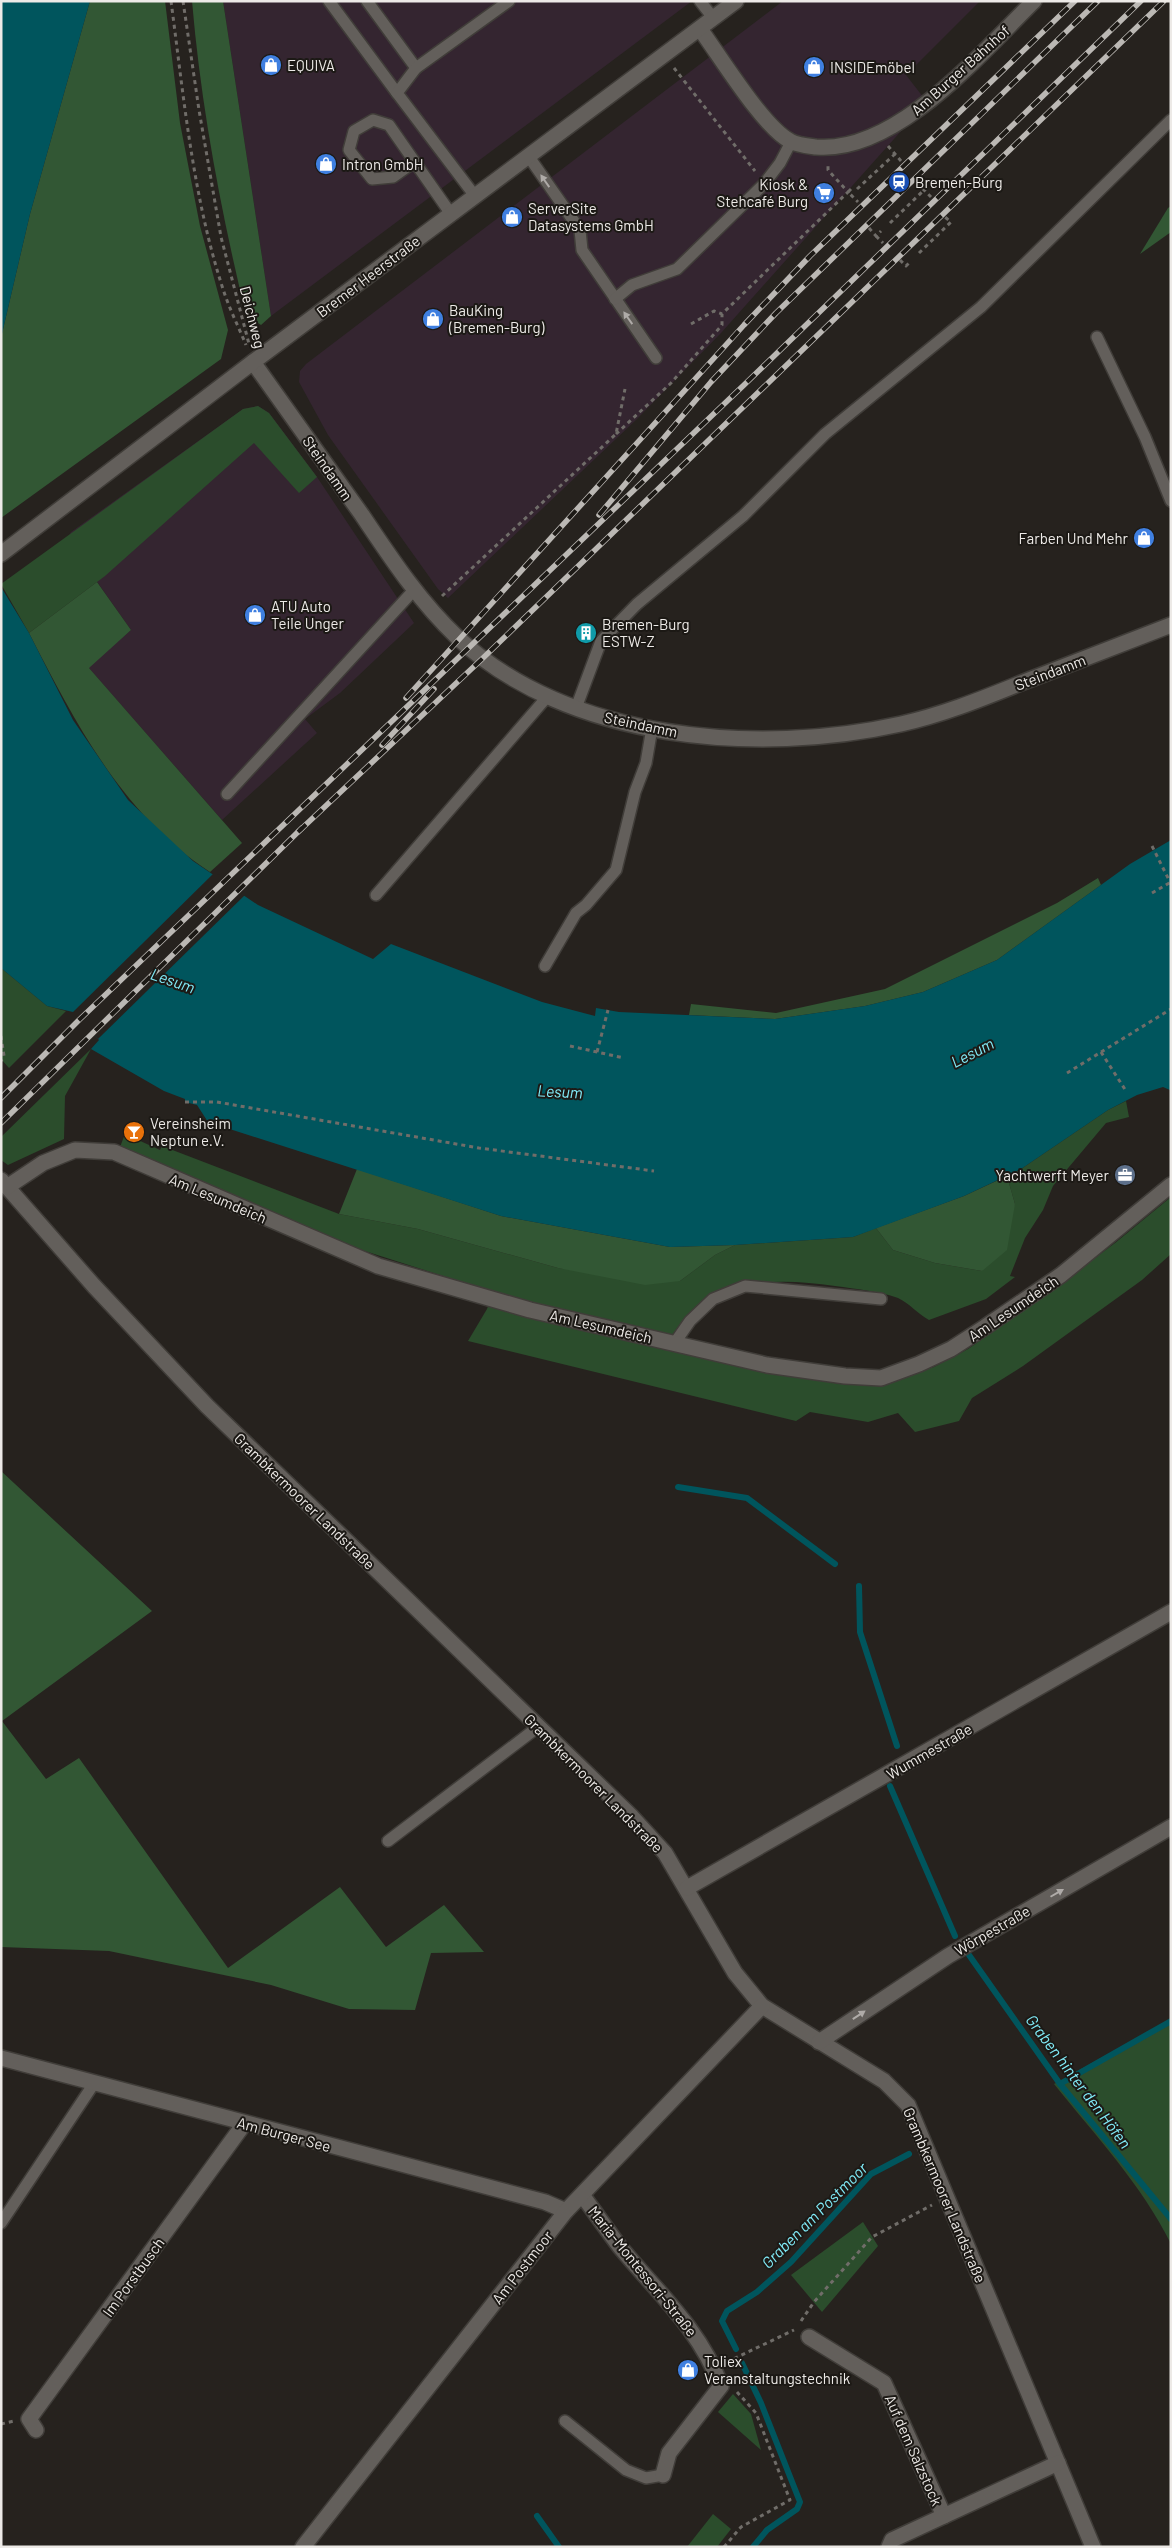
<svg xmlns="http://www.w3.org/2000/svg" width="1172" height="2548" font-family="Barlow,sans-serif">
  <rect width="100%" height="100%" fill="#26221e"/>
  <g fill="#342530">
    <polygon points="223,1 692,1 271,316"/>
    <polygon points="783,1 980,1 906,75 927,102 721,333 637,419 448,598 438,589 328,435 299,382 300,371 306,364"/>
    <polygon points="258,406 269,413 317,477 414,623 340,693 305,719 317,733 222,820 88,667 131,630 67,539 71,532 243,409"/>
  </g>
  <g fill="#2b4d2c">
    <polygon points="258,406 269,413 317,477 299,493 254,443 105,576 29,633 1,584 243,409"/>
    <polygon points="1,968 47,1006 66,1011 9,1068 1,1059"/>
    <polygon points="91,1049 65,1096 64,1139 8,1165 1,1160 1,1137"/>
    <path d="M1126 1101 1129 1117 1106 1123 1053 1186 1043 1210 1025 1238 1010 1276 1015 1277 986 1299 929 1320C918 1314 909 1303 898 1298 878 1291 856 1289 835 1286 765 1276 700 1279 664 1349L767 1373 841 1384H882L934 1367 968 1349 1040 1299 1115 1243 1171 1197V1254L1142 1280 1023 1366 972 1398 959 1421 915 1432 898 1413 868 1422 810 1412 796 1421 468 1341 487 1309 493 1292 346 1245 120 1147 125 1134 160 1150 162 1146 339 1214 418 1229 558 1268 680 1281 715 1255 735 1245 853 1237 876 1228 893 1250 935 1263 982 1271 1015 1204 1007 1176 1021 1169 1108 1110Z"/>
    <path d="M1171 2019V2244C1142 2185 1095 2135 1054 2084Z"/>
    <polygon points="863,2222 878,2246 822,2312 791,2275"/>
    <polygon points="733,2394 751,2414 761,2450 718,2412"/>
    <polygon points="713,2514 731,2529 717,2547 687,2547"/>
  </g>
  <g fill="#325734">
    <polygon points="90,1 165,1 180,123 200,226 228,330 221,359 1,518 1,338 30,214"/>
    <path d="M192 1H223L271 316 261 325 246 315C221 212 201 107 192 1Z"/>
    <polygon points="1171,206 1171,232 1140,254 1168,208"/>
    <path d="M97 582 131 630 89 668 242 843 210 872C122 814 76 724 29 633Z"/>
    <polygon points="1098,878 1101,885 997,960 923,992 865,1006 775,1019 689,1015 691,1004 776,1013 885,989 1057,903"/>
    <polygon points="357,1169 501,1216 670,1247 735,1245 715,1255 680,1281 645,1285 558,1268 418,1229 339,1214"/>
    <polygon points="1007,1176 1015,1204 1007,1250 982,1271 935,1263 893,1250 876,1228 964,1196"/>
    <polygon points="1,1471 152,1611 2,1721 46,1779 79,1758 228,1968 340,1887 386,1947 444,1905 484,1952 431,1953 415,2010 349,2009 271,1985 109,1951 1,1947"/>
  </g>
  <g fill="#00555d">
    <polygon points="1,1 90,1 30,214 1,338"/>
    <polygon points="1,587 29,633 73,720 128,800 193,861 258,905 373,959 391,944 542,1002 595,1016 596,1008 619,1012 775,1019 865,1006 923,992 997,960 1130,864 1171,840 1171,1094 1170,1090 1163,1087 1137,1095 1108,1110 1021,1169 964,1196 853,1237 735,1245 670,1247 501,1216 208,1122 197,1105 185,1102 185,1099 164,1091 91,1049 99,1040 73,1012 47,1006 1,968"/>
  </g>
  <polygon fill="#26221e" points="215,872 246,894 98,1039 72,1013"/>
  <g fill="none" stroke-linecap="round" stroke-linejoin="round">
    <g stroke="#00555d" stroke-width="6">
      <polyline points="678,1487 747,1498 835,1564"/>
      <polyline points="859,1586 860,1632 897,1746"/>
      <polyline points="890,1786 955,1936"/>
      <polyline points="969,1955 1060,2084 1171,2219"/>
      <polyline points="1060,2084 1171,2021"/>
      <polyline points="736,2349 722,2321 727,2311 757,2292 791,2262 871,2174 909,2154"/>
      <polyline points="742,2363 761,2403 800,2502 797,2509 767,2530 753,2547"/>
      <polyline points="537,2516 559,2547"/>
    </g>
    <g stroke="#403d39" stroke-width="14">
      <g id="lane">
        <polyline points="329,1 397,93"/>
        <polyline points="367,1 416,68"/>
        <polyline points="700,1 714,19"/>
        <polyline points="529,157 580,230 582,250 656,358"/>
        <polyline points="414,162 393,177 372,179 349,150 354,131 373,120 389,125 451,214"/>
        <polyline points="475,196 397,93 416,68 509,1"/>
        <polyline points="615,299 632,285 677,269 764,184 780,163 791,142"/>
        <polyline points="1097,337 1145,437 1171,501"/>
        <polyline points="576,708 601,641 637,604 743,516 825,434 981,307 1171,120"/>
        <polyline points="227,794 414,590"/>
        <polyline points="376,895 547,697"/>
        <polyline points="545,966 576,913 586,905 616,870 635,792 646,763 652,728"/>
        <polyline points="674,1344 690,1321 713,1299 745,1286 881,1299"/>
        <polyline points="388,1841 538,1727"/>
        <polyline points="1,2223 95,2082"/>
        <polyline points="565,2421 626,2470 646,2478 663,2475"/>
      </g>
    </g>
    <g stroke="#403d39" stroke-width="18">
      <g id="street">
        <path d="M700 29C720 56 763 127 790 141 797 145 808 146 816 147 896 154 981 53 1034 1"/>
        <path d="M253 362C289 413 326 464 362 515 391 558 419 601 457 637 568 741 758 756 901 724 941 715 979 700 1016 685 1068 665 1119 645 1171 625"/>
        <polyline points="1,1180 94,1286 207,1406 632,1817 665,1853 735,1973 762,2006 884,2081 908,2105 1093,2547"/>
        <polyline points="7,1187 43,1163 75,1150 114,1152 378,1266 530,1310 767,1365 845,1376 881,1378 919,1364 951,1349 985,1327 1061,1275 1171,1185"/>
        <polyline points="687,1888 1171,1612"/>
        <polyline points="819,2042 948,1956 1171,1827"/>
        <polyline points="1,2058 545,2202 566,2211"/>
        <path d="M582 2195C595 2212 607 2230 620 2247 659 2294 699 2328 721 2386L669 2453 663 2475"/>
        <polyline points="809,2337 884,2383 944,2516"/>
        <polyline points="36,2430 29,2419 244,2124"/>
        <polyline points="303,2547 566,2211 762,2006"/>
        <polyline points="889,2547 892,2540 1058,2463"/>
      </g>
    </g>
    <g stroke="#403d39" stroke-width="18">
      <polyline id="secondary" points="1,554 253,362 736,1"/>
    </g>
    <g stroke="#706d69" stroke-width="3" stroke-dasharray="4 4" stroke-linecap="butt">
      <path d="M171 1C184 99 193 199 224 292 230 310 239 328 246 345"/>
      <polyline points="183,1 199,110 221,237 249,344"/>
      <polyline points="674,68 755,171"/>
      <polyline points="888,146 901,161"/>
      <polyline points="917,183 931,197"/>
      <polyline points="851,189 848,192 858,202"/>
      <polyline points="857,189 895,154"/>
      <polyline points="890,223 924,190"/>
      <polyline points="869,228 876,236 881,231"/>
      <polyline points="876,236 883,243"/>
      <polyline points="919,253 951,222 945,217"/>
      <polyline points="900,260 906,266 910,262"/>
      <polyline points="691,324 714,311 722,314"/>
      <polyline points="616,434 671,383 722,325 722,314 848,192 828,170 828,163"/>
      <polyline points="442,596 616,434 625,389"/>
      <polyline points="1152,846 1170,882"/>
      <polyline points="1152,893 1171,882"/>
      <polyline points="1,1036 4,1056 1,1061"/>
      <polyline points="570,1046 624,1058"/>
      <polyline points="597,1052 608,1010"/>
      <polyline points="1101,1052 1126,1091"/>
      <polyline points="1067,1073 1171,1009"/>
      <polyline points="185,1102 217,1102 479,1148 654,1171"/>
      <polyline points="801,2321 814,2302 872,2237 932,2205"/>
      <polyline points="727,2362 794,2330"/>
      <polyline points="1,2424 14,2421"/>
      <polyline points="724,2547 741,2527 790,2500 756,2413 737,2392"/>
    </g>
    <use href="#lane" stroke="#635f5b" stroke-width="11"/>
    <use href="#street" stroke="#635f5b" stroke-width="15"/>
    <use href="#secondary" stroke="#635f5b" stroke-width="15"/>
    <g stroke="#bbb8b4" stroke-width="5.5">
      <g id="rail">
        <polyline points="599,515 711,382 776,313 1098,1"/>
        <polyline points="406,698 744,325 810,256 1075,1"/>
        <polyline points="382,745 434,689"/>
        <polyline points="298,832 483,658 1164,1"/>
        <polyline points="1,1098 79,1020 745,384 1141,1"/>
        <polyline points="1,1123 302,828"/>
      </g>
    </g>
    <use href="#rail" stroke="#1c1915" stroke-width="4" stroke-dasharray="11" stroke-linecap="butt"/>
  </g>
  <defs><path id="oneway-solid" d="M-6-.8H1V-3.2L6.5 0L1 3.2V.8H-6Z" transform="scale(1.25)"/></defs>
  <g fill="#afaba8">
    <use href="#oneway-solid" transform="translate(545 181) rotate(-125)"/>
    <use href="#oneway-solid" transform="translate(628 318) rotate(-125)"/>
    <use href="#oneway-solid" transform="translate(1057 1893) rotate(-30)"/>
    <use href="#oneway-solid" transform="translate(859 2015) rotate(-34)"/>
  </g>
  <defs>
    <g id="shop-disc" transform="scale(1.125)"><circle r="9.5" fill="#3f7fe0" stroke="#1c1915"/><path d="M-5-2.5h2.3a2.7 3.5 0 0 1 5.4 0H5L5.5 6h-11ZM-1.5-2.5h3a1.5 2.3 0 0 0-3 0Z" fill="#fff"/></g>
    <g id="station-disc" transform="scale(1.125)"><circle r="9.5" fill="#1a4fb4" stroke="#1c1915"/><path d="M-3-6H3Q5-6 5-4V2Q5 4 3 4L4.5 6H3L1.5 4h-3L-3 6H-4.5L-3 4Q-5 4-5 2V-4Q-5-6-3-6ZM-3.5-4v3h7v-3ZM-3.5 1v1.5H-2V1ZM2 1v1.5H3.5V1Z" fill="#fff"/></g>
    <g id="supermarket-disc" transform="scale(1.125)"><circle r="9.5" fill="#3f7fe0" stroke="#1c1915"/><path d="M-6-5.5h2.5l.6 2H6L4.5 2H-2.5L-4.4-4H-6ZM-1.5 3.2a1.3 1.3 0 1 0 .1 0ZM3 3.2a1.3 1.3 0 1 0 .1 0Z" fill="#fff"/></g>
    <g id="building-disc" transform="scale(1.125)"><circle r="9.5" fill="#0f9aa8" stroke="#1c1915"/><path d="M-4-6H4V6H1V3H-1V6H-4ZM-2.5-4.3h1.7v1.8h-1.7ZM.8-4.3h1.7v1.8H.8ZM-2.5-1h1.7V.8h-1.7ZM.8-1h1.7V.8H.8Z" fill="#fff"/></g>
    <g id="bar-disc" transform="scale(1.125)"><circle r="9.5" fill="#e8710a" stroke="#1c1915"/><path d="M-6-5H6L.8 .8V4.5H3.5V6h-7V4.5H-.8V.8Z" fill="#fff"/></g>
    <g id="office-disc" transform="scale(1.125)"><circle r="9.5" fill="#5c6f8a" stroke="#1c1915"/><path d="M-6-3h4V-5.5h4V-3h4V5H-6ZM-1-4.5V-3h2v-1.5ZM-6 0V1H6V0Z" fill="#fff"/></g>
  </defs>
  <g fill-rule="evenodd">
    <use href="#shop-disc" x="271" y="65"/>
    <use href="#shop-disc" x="814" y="67"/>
    <use href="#shop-disc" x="326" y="164"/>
    <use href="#station-disc" x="899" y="182"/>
    <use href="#supermarket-disc" x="824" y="193"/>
    <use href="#shop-disc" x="512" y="217"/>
    <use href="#shop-disc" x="433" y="319"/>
    <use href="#shop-disc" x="1144" y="538"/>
    <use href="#shop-disc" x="255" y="615"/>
    <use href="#building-disc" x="586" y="633"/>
    <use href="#bar-disc" x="134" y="1132"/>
    <use href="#office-disc" x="1125" y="1175"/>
    <use href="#shop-disc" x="688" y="2370"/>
  </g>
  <g text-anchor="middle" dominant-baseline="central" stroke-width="4" stroke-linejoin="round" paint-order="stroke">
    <g font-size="15" fill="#edeae7" stroke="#1c1915" text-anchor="start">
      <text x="287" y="65">EQUIVA</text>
      <text x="830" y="67">INSIDEmöbel</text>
      <text x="342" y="164">Intron GmbH</text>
      <text x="915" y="182">Bremen-Burg</text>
      <text x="808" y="184" text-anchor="end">Kiosk &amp;<tspan x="808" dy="17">Stehcafé Burg</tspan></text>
      <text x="528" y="208">ServerSite<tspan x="528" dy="17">Datasystems GmbH</tspan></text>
      <text x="449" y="310">BauKing<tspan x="449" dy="17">(Bremen-Burg)</tspan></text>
      <text x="1128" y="538" text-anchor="end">Farben Und Mehr</text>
      <text x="271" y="606">ATU Auto<tspan x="271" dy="17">Teile Unger</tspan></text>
      <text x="602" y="624">Bremen-Burg<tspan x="602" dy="17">ESTW-Z</tspan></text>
      <text x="150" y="1123">Vereinsheim<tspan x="150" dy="17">Neptun e.V.</tspan></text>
      <text x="1109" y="1175" text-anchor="end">Yachtwerft Meyer</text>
      <text x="704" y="2361">Toliex<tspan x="704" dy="17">Veranstaltungstechnik</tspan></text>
    </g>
    <g font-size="15" fill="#edeae7" stroke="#1c1915">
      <text transform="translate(960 70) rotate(-42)">Am Burger Bahnhof</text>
      <text transform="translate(368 276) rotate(-37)">Bremer Heerstraße</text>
      <text transform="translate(253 317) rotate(76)">Deichweg</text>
      <text transform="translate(328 468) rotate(55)">Steindamm</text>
      <text transform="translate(1050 672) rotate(-21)">Steindamm</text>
      <text transform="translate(641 724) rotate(12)">Steindamm</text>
      <text transform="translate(218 1198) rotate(23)">Am Lesumdeich</text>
      <text transform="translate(1013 1308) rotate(-34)">Am Lesumdeich</text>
      <text transform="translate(601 1326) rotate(13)">Am Lesumdeich</text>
      <text transform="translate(305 1501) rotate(44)">Grambkermoorer Landstraße</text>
      <text transform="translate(929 1751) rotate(-30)">Wummestraße</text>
      <text transform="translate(594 1783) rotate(45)">Grambkermoorer Landstraße</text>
      <text transform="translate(992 1930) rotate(-30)">Wörpestraße</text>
      <text transform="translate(284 2134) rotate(15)">Am Burger See</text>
      <text transform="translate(945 2195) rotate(67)">Grambkermoorer Landstraße</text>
      <text transform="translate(522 2267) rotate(-52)">Am Postmoor</text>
      <text transform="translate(643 2271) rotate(51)">Maria-Montessori-Straße</text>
      <text transform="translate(133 2277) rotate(-54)">Im Porstbusch</text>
      <text transform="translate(914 2450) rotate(66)">Auf dem Salzstock</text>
    </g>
    <g font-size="16" font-style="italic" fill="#82edfa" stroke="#1c1915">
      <text transform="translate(173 980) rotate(19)">Lesum</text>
      <text transform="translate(972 1052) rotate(-27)">Lesum</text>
      <text transform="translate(560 1091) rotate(3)">Lesum</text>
      <text transform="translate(1079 2081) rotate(53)">Graben hinter den Höfen</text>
      <text transform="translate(814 2215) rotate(-45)">Graben am Postmoor</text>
    </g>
  </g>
  <rect width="1172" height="2548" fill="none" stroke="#edeae7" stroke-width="5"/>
</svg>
